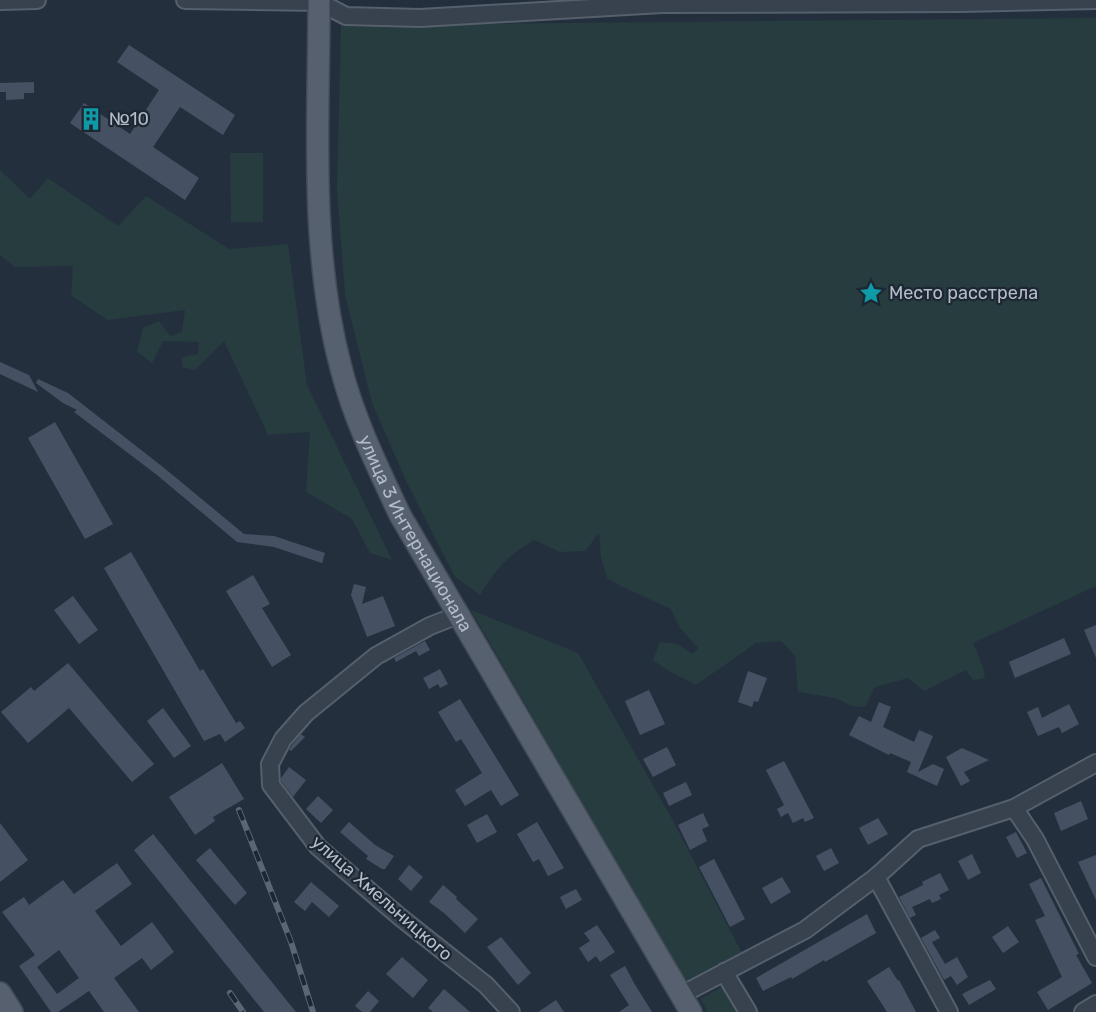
<svg xmlns="http://www.w3.org/2000/svg" width="1096" height="1012" font-family="Rubik,sans-serif">
  <rect width="100%" height="100%" fill="#242f3e"/>
  <g fill="#263c3f">
    <path d="M1096 18V586L973 643 983 667 985 678 973 680 966 670 924 691 908 678 875 687 865 707 852 706 835 698 798 692 795 656 781 641 756 643 696 685 665 669 653 660 660 642 677 644 693 654 698 648 680 628 671 609 621 586 607 578 601 557 599 533 585 551 560 552 534 540C506 557 497 568 480 595L455 577 407 483 372 403 345 295 337 189 341 25Z"/>
    <polygon points="230,153 263,153 263,222 231,222"/>
    <polygon points="0,170 30,199 48,178 118,226 146,196 229,249 288,244 307,385 392,560 370,553 352,519 306,492 310,432 268,435 224,341 195,370 182,367 182,357 198,354 199,342 163,341 152,363 137,352 143,328 159,321 170,336 182,332 185,310 107,320 71,295 73,266 15,267 0,255"/>
    <polygon points="471,610 578,653 671,817 742,953 685,982"/>
    <polygon points="724,986 739,1012 708,1012 700,999"/>
  </g>
  <g fill="#455162" fill-rule="evenodd">
    <polygon points="129,45 235,115 223,135 180,107 153,147 199,178 185,200 70,123 84,103 130,134 159,90 117,62"/>
    <polygon points="34,82 34,93 24,93 24,99 6,100 6,92 0,92 0,83"/>
    <polygon points="0,362 29,375 38,392 0,374"/>
    <polygon points="38,379 68,393 163,467 244,534 274,536 325,553 322,563 274,547 237,542 157,475 74,412 77,410 63,403 36,383"/>
    <polygon points="55,422 113,524 85,539 28,438"/>
    <polygon points="131,552 200,671 203,669 236,723 240,721 245,728 225,742 220,734 204,741 104,568"/>
    <polygon points="253,575 270,604 262,608 291,655 272,667 226,591"/>
    <polygon points="354,584 366,587 362,604 383,596 395,626 367,637 351,595"/>
    <polygon points="73,596 98,630 79,644 54,610"/>
    <polygon points="1096,625 1096,658 1084,630"/>
    <polygon points="1064,638 1071,654 1015,678 1009,662"/>
    <polygon points="425,641 430,650 419,656 416,651 396,662 394,658"/>
    <polygon points="68,663 154,764 132,782 69,708 28,743 1,712 31,687 34,691"/>
    <polygon points="440,669 448,684 440,688 438,684 429,689 423,678"/>
    <polygon points="748,671 767,678 758,702 754,701 752,707 738,702"/>
    <polygon points="649,690 665,724 640,735 625,701"/>
    <polygon points="460,699 519,795 501,806 491,790 465,806 455,790 482,773 461,739 456,742 438,712"/>
    <polygon points="879,702 891,707 883,727 914,742 919,730 933,736 918,772 933,764 944,769 937,786 907,772 911,762 890,753 889,755 849,735 859,716 871,722"/>
    <polygon points="1069,704 1079,724 1062,733 1059,727 1038,736 1027,712 1038,707 1042,718"/>
    <polygon points="163,708 191,746 174,758 147,721"/>
    <polygon points="301,734 305,737 291,751 289,750 292,745"/>
    <polygon points="667,747 676,765 653,777 643,759"/>
    <polygon points="962,748 989,760 964,772 970,781 961,786 946,757"/>
    <polygon points="784,761 814,818 805,822 803,818 793,823 788,813 781,817 777,809 784,805 766,770"/>
    <polygon points="222,763 244,799 213,817 215,821 195,835 169,797"/>
    <polygon points="289,767 306,780 293,797 281,781 281,778"/>
    <polygon points="686,782 692,795 669,806 663,793"/>
    <polygon points="318,796 333,810 321,823 306,809"/>
    <polygon points="1081,801 1088,819 1061,831 1054,813"/>
    <polygon points="703,813 709,826 702,829 707,841 690,850 678,825"/>
    <polygon points="487,814 497,832 477,843 467,825"/>
    <polygon points="878,818 888,834 868,845 859,828"/>
    <polygon points="349,822 375,845 394,856 385,869 382,869 366,859 368,856 340,832"/>
    <polygon points="537,822 564,868 548,876 539,859 533,862 517,834"/>
    <polygon points="0,823 28,860 0,882"/>
    <polygon points="1016,832 1027,853 1017,858 1006,837"/>
    <polygon points="153,834 185,874 296,1012 264,1012 134,850"/>
    <polygon points="210,848 247,893 235,905 196,860"/>
    <polygon points="831,848 839,863 824,871 816,856"/>
    <polygon points="972,854 981,873 968,880 958,861"/>
    <polygon points="1096,855 1096,900 1078,862"/>
    <polygon points="714,859 745,919 730,927 699,867"/>
    <path d="M117 863 132 884 95 911 121 946 152 922 174 952 151 970 142 958 114 978 139 1012H104L89 991 58 1012H51L19 966 35 955 2 912 24 897 29 905 63 880 74 894ZM59 950 79 978 57 994 37 967Z"/>
    <polygon points="409,865 423,877 411,891 398,879"/>
    <polygon points="940,873 949,890 939,895 941,899 932,903 930,899 912,907 916,915 910,918 899,897 923,885 922,882"/>
    <polygon points="782,877 791,892 771,904 762,888"/>
    <polygon points="1041,878 1079,954 1076,955 1092,983 1048,1010 1037,992 1062,977 1035,920 1045,916 1029,884"/>
    <polygon points="311,882 339,906 329,917 312,902 305,911 294,902"/>
    <polygon points="443,885 457,897 456,899 478,919 465,933 444,913 429,902"/>
    <polygon points="576,889 582,900 566,909 560,897"/>
    <polygon points="867,914 876,933 825,962 824,960 792,979 791,977 763,991 756,978"/>
    <polygon points="597,925 615,952 600,962 596,956 588,962 579,948 590,941 584,933"/>
    <polygon points="1008,926 1019,942 1003,953 992,937"/>
    <polygon points="935,930 940,938 932,942 945,964 957,957 968,977 957,985 951,976 944,980 921,938"/>
    <polygon points="501,937 531,973 518,985 487,947"/>
    <polygon points="402,957 428,980 413,998 386,974"/>
    <polygon points="625,966 634,983 652,1012 619,1012 629,1005 610,975"/>
    <polygon points="889,967 898,981 899,980 916,1012 887,1012 867,981"/>
    <polygon points="990,980 996,989 969,1005 962,994"/>
    <polygon points="444,989 470,1012 433,1012 428,1008"/>
    <polygon points="368,991 379,1001 370,1012 362,1012 355,1006"/>
    <polygon points="556,1000 564,1012 538,1012"/>
  </g>
  <g fill="none" stroke-linecap="round" stroke-linejoin="round">
    <g stroke="#565f6c" stroke-width="20">
      <g id="minor">
        <polyline points="185,0 319,2 346,16 420,18 662,4 961,3 1096,0"/>
        <polyline points="0,1 37,0"/>
        <polyline points="458,615 430,626 376,656 306,713 283,739 270,764 271,785 318,847 400,917 486,985 511,1012"/>
        <polyline points="1014,808 1035,839 1096,957"/>
        <polyline points="876,877 949,1012"/>
        <polyline points="724,972 748,1012"/>
        <polyline points="681,995 805,930 876,877 918,839 1014,808 1096,763"/>
        <polyline points="1083,1012 1096,1004"/>
      </g>
    </g>
    <g stroke="#414a57" stroke-width="24">
      <g id="major">
        <path id="s1" d="M319 0C319 122 309 248 341 368 354 419 378 468 400 515L691 1012"/>
        <polyline points="0,993 12,1012"/>
      </g>
    </g>
    <use href="#minor" stroke="#38414e" stroke-width="16"/>
    <use href="#major" stroke="#56606e" stroke-width="21"/>
    <g stroke="#5a6575" stroke-width="6">
      <g id="rail">
        <polyline points="239,810 291,942 313,1012"/>
        <polyline points="230,993 243,1012"/>
      </g>
    </g>
    <use href="#rail" stroke="#1d2633" stroke-width="4" stroke-dasharray="11" stroke-linecap="butt"/>
  </g>
  <defs>
    <g id="building-bare" transform="scale(1.8)"><path d="M-4-6H4V6H1V3H-1V6H-4ZM-2.5-4.3h1.7v1.8h-1.7ZM.8-4.3h1.7v1.8H.8ZM-2.5-1h1.7V.8h-1.7ZM.8-1h1.7V.8H.8Z" fill="#0f9aa8" stroke="#1d2633" stroke-width="2.5" paint-order="stroke"/></g>
    <g id="sight-bare" transform="scale(1.8)"><path d="M0-6L1.8-2.2L6-1.7L2.9 1.2L3.7 5.4L0 3.3L-3.7 5.4L-2.9 1.2L-6-1.7L-1.8-2.2Z" fill="#0f9aa8" stroke="#1d2633" stroke-width="2.5" paint-order="stroke"/></g>
  </defs>
  <g fill-rule="evenodd">
    <use href="#building-bare" x="91" y="119"/>
    <use href="#sight-bare" x="871" y="293"/>
  </g>
  <g text-anchor="middle" dominant-baseline="central" stroke-width="4.5" stroke-linejoin="round" paint-order="stroke">
    <g font-size="18" fill="#b4bcc9" stroke="#1d2633" text-anchor="start">
      <text x="109" y="119">№10</text>
      <text x="889" y="293">Место расстрела</text>
    </g>
    <g font-size="18" fill="#b4bcc9" stroke="#1d2633">
      <text stroke="none"><textPath href="#s1" startOffset="552">улица 3 Интернационала</textPath></text>
      <text transform="translate(382 898) rotate(41)">улица Хмельницкого</text>
    </g>
  </g>
</svg>
